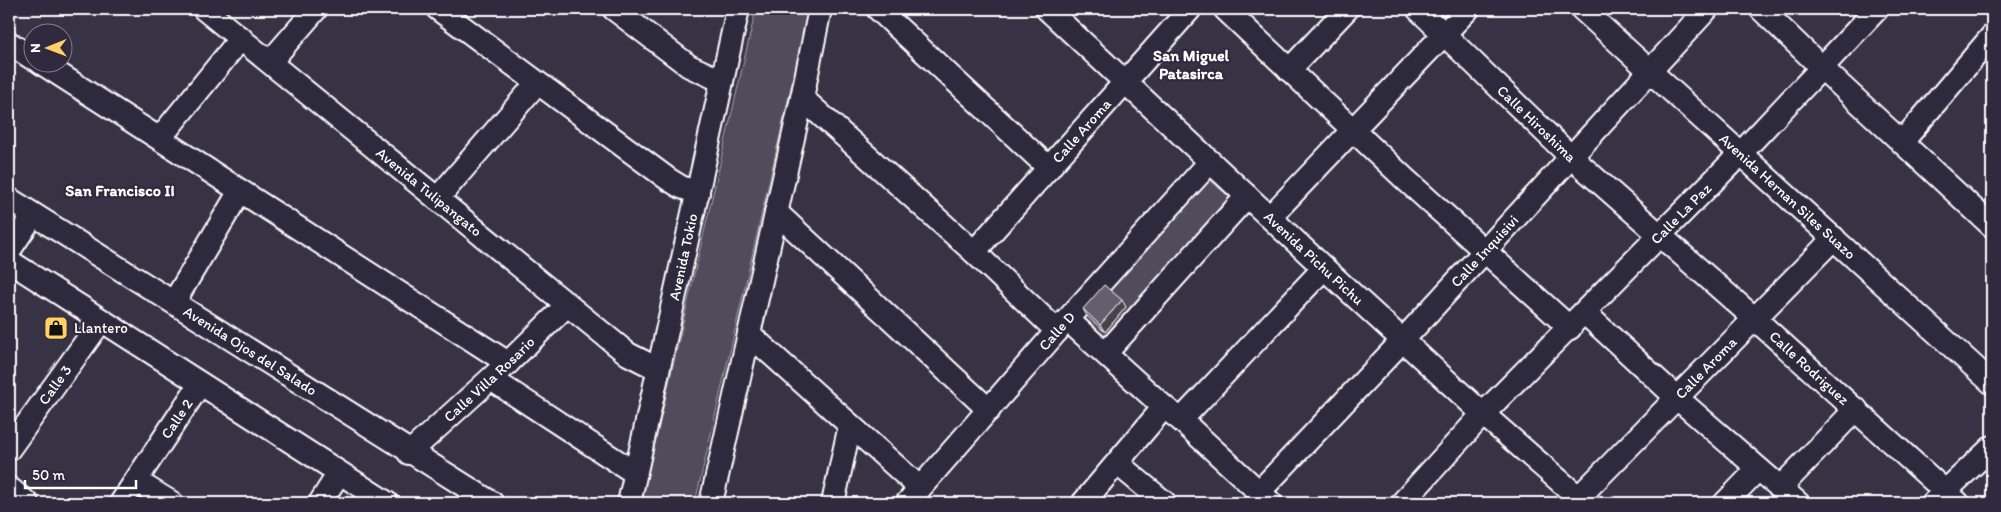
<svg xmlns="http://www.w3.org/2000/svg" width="2001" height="512" font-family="Itim,sans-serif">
  <rect width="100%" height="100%" fill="#373345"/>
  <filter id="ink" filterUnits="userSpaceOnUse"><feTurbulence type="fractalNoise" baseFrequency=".02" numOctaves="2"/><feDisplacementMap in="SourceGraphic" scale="10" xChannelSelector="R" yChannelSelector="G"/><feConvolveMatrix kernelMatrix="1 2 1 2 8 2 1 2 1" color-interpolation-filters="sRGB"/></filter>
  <g filter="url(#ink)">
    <g fill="#514c5c" stroke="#a8a6ae">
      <polygon points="756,9 809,9 695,503 641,503"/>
      <polygon points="1204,175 1234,201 1109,340 1080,314"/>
    </g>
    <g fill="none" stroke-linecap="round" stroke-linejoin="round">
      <g stroke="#fff" stroke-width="26">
        <g id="minor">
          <path id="s1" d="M204 9 628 354 658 369"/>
          <polyline points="438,9 668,179 681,187 698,193"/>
          <polyline points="614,9 689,66 722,81"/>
          <polyline points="878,9 1049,168"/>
          <path id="s2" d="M1047 9 1324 268 1483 414 1585 503"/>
          <polyline points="1225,9 1405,179 1570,328"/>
          <path id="s3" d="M1418 9 1571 157 1754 318 1958 503"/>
          <path id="s4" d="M1582 9 1992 383"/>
          <polyline points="1761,9 1822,68 1992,226"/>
          <polyline points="9,43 32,58"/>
          <polyline points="40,62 508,363"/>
          <polyline points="270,62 316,9"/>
          <polyline points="1289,70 1347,9"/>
          <polyline points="802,98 974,252 1057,331"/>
          <polyline points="160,138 241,38"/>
          <polyline points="1902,142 1992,36"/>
          <path id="s5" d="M9 199 492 503"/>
          <polyline points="437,199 537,83"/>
          <polyline points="776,212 989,410"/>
          <polyline points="1270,217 1468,9"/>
          <polyline points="9,251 33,215"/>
          <path id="s6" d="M974 252 1190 9"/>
          <polyline points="9,261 387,503"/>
          <polyline points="174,302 240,191"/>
          <polyline points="1585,313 1677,398 1798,503"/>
          <polyline points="1069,321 1164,407 1181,420 1271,503"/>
          <polyline points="749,334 920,488"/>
          <polyline points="1106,353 1247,196"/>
          <polyline points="491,379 635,473"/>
          <polyline points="1181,420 1324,268"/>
          <path id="s7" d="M9 449 101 321"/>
          <path id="s8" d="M409 453 508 363 568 304"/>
          <polyline points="1118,464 1165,503"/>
          <polyline points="136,481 172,503"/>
          <polyline points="9,488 27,503"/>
          <polyline points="1780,488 1856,409"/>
          <path id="s9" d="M1259 492 1403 340 1707 9"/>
          <path id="s10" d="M1579 497 1834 238"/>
          <path id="s11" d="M121 503 200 384"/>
          <polyline points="320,503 339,473"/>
          <path id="s12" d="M629 503 738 9"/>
          <polyline points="711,503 802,98 820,9"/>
          <polyline points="833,503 850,425"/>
          <path id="s13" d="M907 503 1057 331 1210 162"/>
          <polyline points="1083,503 1164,407"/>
          <path id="s14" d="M1402 503 1483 414 1741 153 1877 9"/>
          <polyline points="1725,503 1758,469"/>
          <polyline points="1933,503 1992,447"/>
        </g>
      </g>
      <use href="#minor" stroke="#2f2a3d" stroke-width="22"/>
    </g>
    <polygon fill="#55525e" stroke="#fff" points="1126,307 1105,332 1087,316 1083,309"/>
    <polygon fill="#45424c" stroke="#fff" points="1122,300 1126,307 1105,332 1100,325"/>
    <polygon fill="#635f6d" stroke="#fff" points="1104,285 1122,300 1100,325 1083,309"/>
  </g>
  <defs>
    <g id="shop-square" transform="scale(1.25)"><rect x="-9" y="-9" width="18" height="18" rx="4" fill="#ffd166" stroke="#2f2a3d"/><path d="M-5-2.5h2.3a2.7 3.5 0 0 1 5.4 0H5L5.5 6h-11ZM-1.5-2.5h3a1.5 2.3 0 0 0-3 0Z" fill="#111"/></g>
  </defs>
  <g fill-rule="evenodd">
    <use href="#shop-square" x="56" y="328"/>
  </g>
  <g text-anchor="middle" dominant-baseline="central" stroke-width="4.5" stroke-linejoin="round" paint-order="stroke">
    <g font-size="15" fill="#fff" stroke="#2f2a3d">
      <text stroke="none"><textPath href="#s3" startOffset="165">Calle Hiroshima</textPath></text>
      <text stroke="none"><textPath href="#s6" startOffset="162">Calle Aroma</textPath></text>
      <text stroke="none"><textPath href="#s1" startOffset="290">Avenida Tulipangato</textPath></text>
      <text stroke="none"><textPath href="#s4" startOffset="278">Avenida Hernan Siles Suazo</textPath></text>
      <text stroke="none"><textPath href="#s14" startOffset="402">Calle La Paz</textPath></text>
      <text stroke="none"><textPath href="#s9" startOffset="330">Calle Inquisivi</textPath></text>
      <text stroke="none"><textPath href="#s12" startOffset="252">Avenida Tokio</textPath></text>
      <text stroke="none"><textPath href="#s2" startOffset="365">Avenida Pichu Pichu</textPath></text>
      <text stroke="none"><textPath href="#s13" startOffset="228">Calle D</textPath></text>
      <text stroke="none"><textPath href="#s5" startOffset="285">Avenida Ojos del Salado</textPath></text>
      <text stroke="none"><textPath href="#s10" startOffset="181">Calle Aroma</textPath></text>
      <text stroke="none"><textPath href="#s3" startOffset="531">Calle Rodriguez</textPath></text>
      <text stroke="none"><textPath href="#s8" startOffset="109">Calle Villa Rosario</textPath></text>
      <text stroke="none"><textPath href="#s7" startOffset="79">Calle 3</textPath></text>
      <text stroke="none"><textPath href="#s11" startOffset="101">Calle 2</textPath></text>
    </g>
    <g font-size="15" fill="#fff" stroke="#2f2a3d" text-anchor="start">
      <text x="74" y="328">Llantero</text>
    </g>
    <g font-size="16" font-weight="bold" fill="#fff" stroke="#2f2a3d">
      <text x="1191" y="55">San Miguel<tspan x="1191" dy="18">Patasirca</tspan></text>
      <text x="120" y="190">San Francisco II</text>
    </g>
  </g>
  <rect width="2001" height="512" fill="none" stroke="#2f2a3d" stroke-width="30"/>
  <rect x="15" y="15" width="1971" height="482" fill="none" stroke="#fff" stroke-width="2" filter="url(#ink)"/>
  <g transform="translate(48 48) rotate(269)"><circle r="24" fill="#2f2a3d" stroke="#827f8b"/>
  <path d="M0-4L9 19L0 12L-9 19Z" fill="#ffd166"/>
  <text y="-8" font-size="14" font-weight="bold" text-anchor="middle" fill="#ffffff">N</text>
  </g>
  <path d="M25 480v8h111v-8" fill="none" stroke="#ffffff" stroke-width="2.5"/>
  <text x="32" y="480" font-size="15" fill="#ffffff" stroke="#2f2a3d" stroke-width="4" paint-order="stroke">50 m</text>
</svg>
